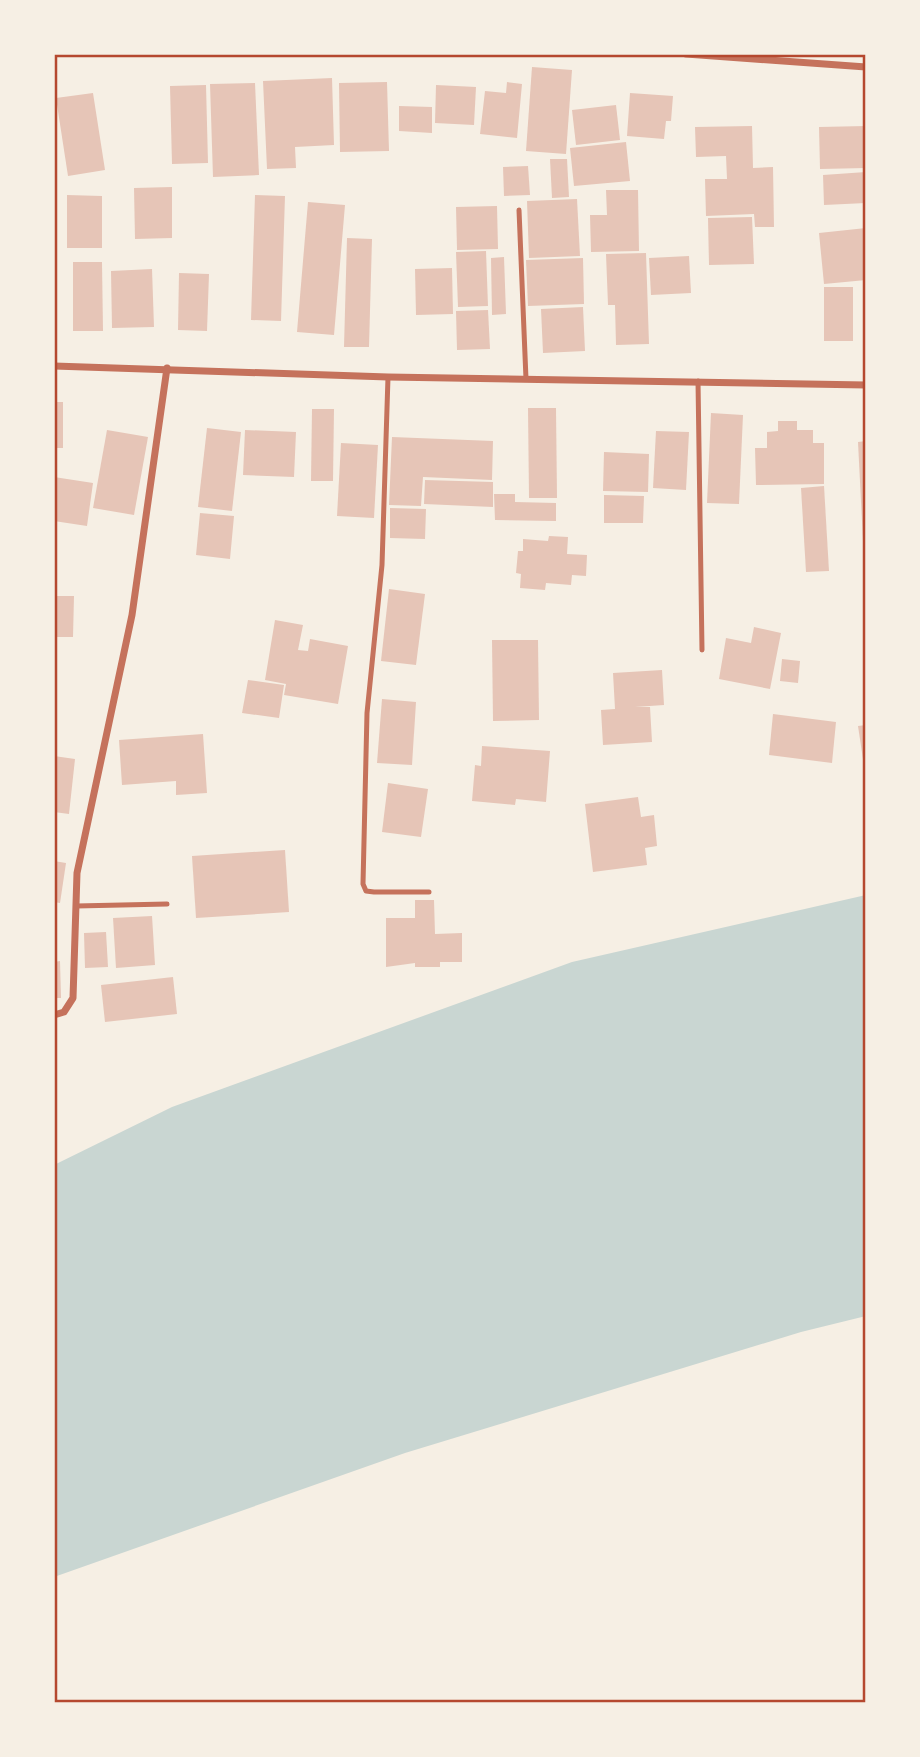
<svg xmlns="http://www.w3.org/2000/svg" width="920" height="1757" font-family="'Exo 2',sans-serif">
  <rect width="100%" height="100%" fill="#f6efe4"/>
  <polygon fill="#c9d6d2" points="866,895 866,1316 801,1332 405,1453 54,1577 54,1165 172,1107 572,962"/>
  <g fill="#e6c5b7">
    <polygon points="532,67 572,70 566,154 526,151"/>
    <polygon points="332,78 334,145 295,147 296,168 267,169 263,81"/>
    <polygon points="387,82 389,151 340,152 339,83"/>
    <polygon points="507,82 522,84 517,138 480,134 485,91 506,93"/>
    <polygon points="255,83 259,175 213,177 210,84"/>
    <polygon points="206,85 208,163 172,164 170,86"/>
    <polygon points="436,85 476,87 474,125 435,123"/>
    <polygon points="93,93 105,170 68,176 56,98"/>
    <polygon points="630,93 673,96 671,121 666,121 664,139 627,136"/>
    <polygon points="616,105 620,140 576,145 572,110"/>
    <polygon points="399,106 432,107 432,133 399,131"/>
    <polygon points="752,126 753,168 773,167 774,227 755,227 754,214 706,216 705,179 727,179 726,156 696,157 695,127"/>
    <polygon points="866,126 866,168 820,169 819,127"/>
    <polygon points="626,142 630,181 574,186 570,148"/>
    <polygon points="550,159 567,159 569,197 552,198"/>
    <polygon points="528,166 530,195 504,196 503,167"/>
    <polygon points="866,172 866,203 824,205 823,175"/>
    <polygon points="172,187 172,238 135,239 134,188"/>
    <polygon points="606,190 638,190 639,251 591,252 590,215 607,215"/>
    <polygon points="67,195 102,196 102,248 67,248"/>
    <polygon points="255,195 285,196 281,321 251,320"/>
    <polygon points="577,199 580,256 529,258 527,201"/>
    <polygon points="308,202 345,205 334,335 297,332"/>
    <polygon points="497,206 498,249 457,250 456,207"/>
    <polygon points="752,217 754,264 709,265 708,218"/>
    <polygon points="866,228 866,280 824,284 819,233"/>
    <polygon points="347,238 372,239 369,347 344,347"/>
    <polygon points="486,251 488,306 458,307 456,252"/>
    <polygon points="646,253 649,344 616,345 615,305 608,305 606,254"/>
    <polygon points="689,256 691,293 651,295 649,258"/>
    <polygon points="504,257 506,314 492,315 491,258"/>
    <polygon points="583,258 584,304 528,306 526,260"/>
    <polygon points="73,262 102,262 103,331 73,331"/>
    <polygon points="452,268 453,314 416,315 415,269"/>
    <polygon points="152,269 154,327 112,328 111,271"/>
    <polygon points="179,273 209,274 207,331 178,330"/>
    <rect x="824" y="287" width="29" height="54"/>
    <polygon points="583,307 585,351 543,353 541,309"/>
    <polygon points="488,310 490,349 457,350 456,311"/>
    <rect x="54" y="402" width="9" height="46"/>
    <polygon points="528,408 556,408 557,498 529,498"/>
    <polygon points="312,409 334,409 333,481 311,481"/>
    <polygon points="711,413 743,415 739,504 707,503"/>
    <polygon points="778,421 797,421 797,430 813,430 813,443 824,443 824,484 756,485 755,448 767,448 767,432 778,431"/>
    <polygon points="207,428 241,432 232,511 198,507"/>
    <polygon points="107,430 148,437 134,515 93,508"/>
    <polygon points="245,430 296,432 294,477 243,475"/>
    <polygon points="656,431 689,432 686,490 653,488"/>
    <polygon points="392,437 493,441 492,480 423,477 421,506 389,505"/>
    <polygon points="866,441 866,541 863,541 858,442"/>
    <polygon points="341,443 378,445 374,518 337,516"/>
    <polygon points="604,452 649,454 648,492 603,491"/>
    <polygon points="54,477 93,483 87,526 54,521"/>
    <polygon points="425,480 493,482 493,507 424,504"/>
    <polygon points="824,486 829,571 806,572 801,488"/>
    <polygon points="494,494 515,494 515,502 556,503 556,521 495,520"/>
    <polygon points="604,495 644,496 643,523 604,523"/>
    <polygon points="390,508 426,509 425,539 390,538"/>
    <polygon points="200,513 234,516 230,559 196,555"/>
    <polygon points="549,536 568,537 567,554 587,555 586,576 572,575 571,585 546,583 545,590 520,588 521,574 516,573 518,551 523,551 523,539 548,541"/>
    <polygon points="389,589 425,594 416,665 381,661"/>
    <polygon points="54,596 74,596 73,637 54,637"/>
    <polygon points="275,620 303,625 298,650 308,651 310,639 348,646 338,704 284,695 286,684 265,680"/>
    <polygon points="754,627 781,633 770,689 719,679 726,638 751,643"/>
    <polygon points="492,640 538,640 539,720 493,721"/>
    <polygon points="782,659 800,661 798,683 780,681"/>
    <polygon points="662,670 664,705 635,707 650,707 652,742 603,745 601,710 615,709 613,673"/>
    <polygon points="248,680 284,685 279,718 242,713"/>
    <polygon points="382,699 416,702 412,765 377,763"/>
    <polygon points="773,714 836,722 832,763 769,755"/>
    <polygon points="866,725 866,766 864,766 858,726"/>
    <polygon points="203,734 207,793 176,795 176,781 122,785 119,740"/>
    <polygon points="482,746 550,751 546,802 516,799 515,805 472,801 475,765 481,766"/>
    <polygon points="54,756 75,759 69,814 54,812"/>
    <polygon points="388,783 428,789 421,837 382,832"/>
    <polygon points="638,797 641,817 654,815 657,846 645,848 647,865 593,872 585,804"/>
    <polygon points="285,850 289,912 196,918 192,856"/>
    <polygon points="54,861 66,863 60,903 54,902"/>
    <polygon points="415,900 434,900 435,934 462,933 462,962 440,962 440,967 415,967 415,963 386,967 386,918 415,918"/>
    <polygon points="152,916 155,965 116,968 113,918"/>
    <polygon points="106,932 108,967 85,968 84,933"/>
    <polygon points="60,961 61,998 54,998 54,962"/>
    <polygon points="173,977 177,1014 105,1022 101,985"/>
  </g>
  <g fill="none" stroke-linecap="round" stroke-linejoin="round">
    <g stroke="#c5725c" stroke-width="5">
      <polyline points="519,210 526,379"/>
      <polyline points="388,377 382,565 367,713 363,884 366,891 374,892 429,892"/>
      <polyline points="698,381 702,650"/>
      <polyline points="76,906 167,904"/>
    </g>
    <g stroke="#c5725c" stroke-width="7">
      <polyline points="686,54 866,67"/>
      <polyline points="54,366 388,377 866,385"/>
      <polyline points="54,1015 64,1012 73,998 77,873 132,615 167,368"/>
    </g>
  </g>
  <rect width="920" height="1757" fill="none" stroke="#f6efe4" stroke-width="112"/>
  <rect x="56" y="56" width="808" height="1645" fill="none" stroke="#b5482f" stroke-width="2.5"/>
</svg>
